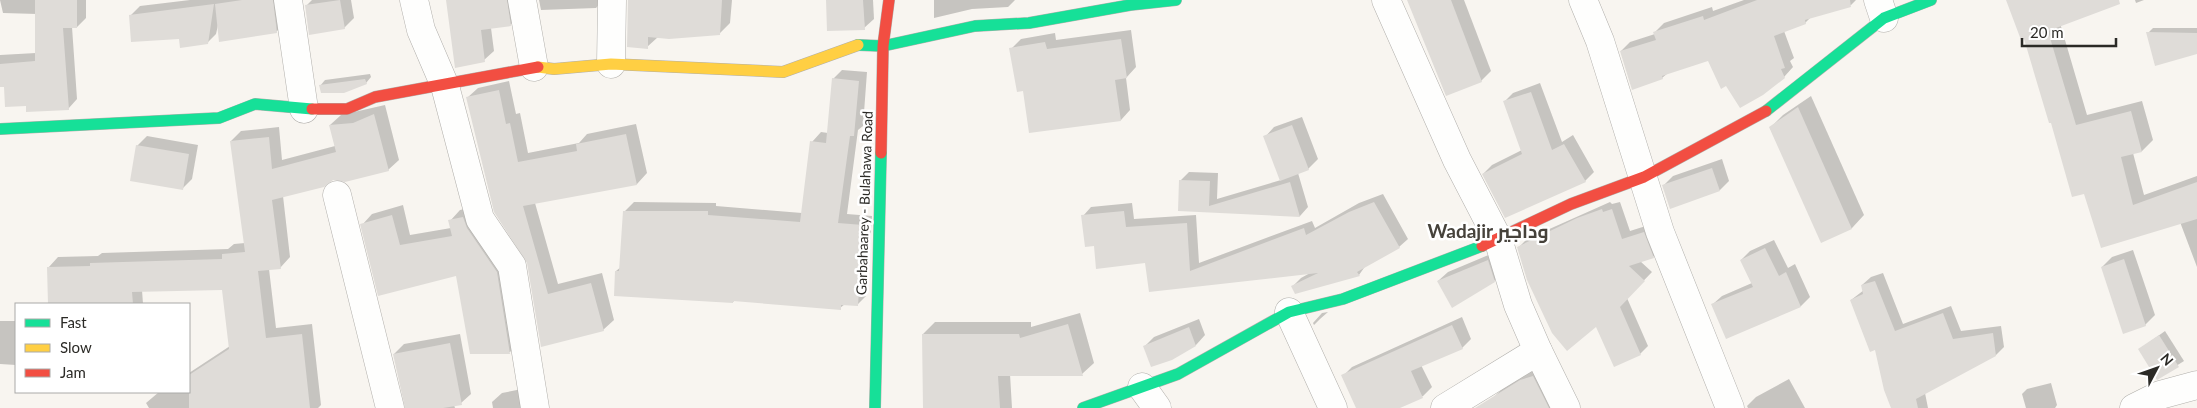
<svg xmlns="http://www.w3.org/2000/svg" width="2197" height="408" font-family="Lato,Cairo,sans-serif">
  <rect width="100%" height="100%" fill="#f8f5f0"/>
  <g fill="#0003">
    <polygon points="0,0 86,0 86,18 77,27 72,27 77,99 68,109 27,105 5,86 0,86 0,55 36,53 37,14 3,13"/>
    <polygon points="190,0 284,0 286,22 276,32 218,25 216,34 207,43 180,38 131,15 140,6"/>
    <polygon points="312,0 351,0 354,18 344,28 306,6"/>
    <polygon points="447,0 517,0 520,15 510,25 491,28 494,51 484,60"/>
    <polygon points="539,0 603,0 596,8 541,10"/>
    <polygon points="629,0 732,0 730,23 719,34 658,37 647,47"/>
    <polygon points="827,0 873,0 874,19 864,28"/>
    <polygon points="934,0 1015,0 1008,7 972,9 934,18"/>
    <polygon points="1408,0 1464,0 1491,71 1481,81"/>
    <polygon points="1744,0 1856,0 1851,5 1811,17 1805,23 1784,31 1794,58 1790,61 1793,67 1784,77 1708,60 1668,73 1662,78 1621,51 1630,42 1655,34 1655,32 1664,23 1712,7 1713,11"/>
    <polygon points="2012,0 2061,0 2060,23 2087,115 2142,101 2153,140 2142,151 2133,153 2144,195 2197,176 2197,267 2180,222 2085,192 2052,121"/>
    <polygon points="2135,0 2144,0 2136,3"/>
    <polygon points="2153,28 2197,28 2197,52 2148,33"/>
    <polygon points="1131,30 1136,67 1126,78 1130,110 1121,120 1024,89 1011,49 1021,39 1055,33 1056,40"/>
    <polygon points="842,70 867,72 863,126 858,130 847,214 872,216 866,296 857,305 845,304 840,308 735,300 733,302 616,271 621,267 624,212 634,202 716,203 716,206 802,213 812,142 821,132 828,133 833,79"/>
    <polygon points="370,74 371,77 366,83 320,86 325,80"/>
    <polygon points="509,81 516,114 520,113 528,153 579,143 587,134 636,124 647,173 637,184 535,203 558,284 602,273 614,320 603,330 542,345 528,263 467,98 478,88"/>
    <polygon points="1540,83 1562,142 1573,135 1594,172 1585,181 1483,174 1492,165 1522,150 1504,102 1513,93"/>
    <polygon points="1811,96 1864,215 1852,228 1822,241 1770,128 1783,115"/>
    <polygon points="385,105 399,160 388,170 332,179 283,196 290,257 280,268 269,269 276,328 312,324 321,405 318,408 149,408 146,403 159,392 189,392 189,373 230,346 223,289 142,290 143,304 49,304 48,268 58,257 98,256 102,253 228,249 234,244 245,243 231,141 241,131 279,127 282,160 335,146 330,125 341,115"/>
    <polygon points="1302,117 1318,159 1308,169 1298,173 1308,207 1300,216 1179,210 1180,181 1189,172 1218,173 1217,199 1281,180 1265,137 1274,127"/>
    <polygon points="147,136 198,145 192,179 182,189 137,146"/>
    <polygon points="1722,159 1729,181 1720,190 1663,186 1673,176"/>
    <polygon points="1383,194 1408,239 1399,247 1366,265 1359,275 1293,286 1301,278 1310,273 1150,290 1146,262 1095,244 1083,216 1091,207 1132,203 1134,219 1196,215 1199,263 1312,221 1315,228 1359,203"/>
    <polygon points="1610,202 1612,204 1620,202 1630,231 1652,224 1661,249 1653,257 1640,261 1652,272 1627,298 1648,346 1640,354 1596,325 1518,248 1527,239"/>
    <polygon points="403,205 410,235 451,228 450,221 460,210 474,207 507,261 520,342 510,352 471,353 457,274 379,295 362,225 372,214"/>
    <polygon points="1774,240 1788,268 1795,264 1810,297 1801,306 1727,337 1713,304 1722,296 1752,283 1741,260 1750,251"/>
    <polygon points="2133,250 2155,315 2145,325 2102,267 2112,257"/>
    <polygon points="1498,251 1504,271 1494,281 1438,281 1448,272"/>
    <polygon points="1883,273 1903,324 1951,306 1961,331 2001,326 2004,347 1996,355 1925,393 1928,408 1892,408 1876,348 1851,300 1864,290 1862,285 1871,277"/>
    <polygon points="1328,312 1320,319 1314,325 1313,323 1322,313"/>
    <polygon points="1080,313 1094,363 1082,374 1010,374 1012,408 924,408 923,334 935,322 1031,322 1031,327"/>
    <polygon points="1462,317 1471,339 1462,348 1421,365 1432,387 1423,396 1397,408 1358,408 1343,376 1352,367"/>
    <polygon points="1199,319 1205,335 1196,345 1171,359 1144,347 1154,337"/>
    <polygon points="0,321 16,321 16,365 0,364"/>
    <polygon points="2165,331 2184,361 2157,378 2140,349"/>
    <polygon points="460,334 471,394 461,403 454,405 455,408 406,408 394,354 404,344"/>
    <polygon points="1543,367 1554,408 1495,408 1492,399 1502,389 1531,371"/>
    <polygon points="1789,379 1805,408 1748,408 1747,406 1756,397"/>
    <polygon points="2051,383 2057,405 2055,408 2026,408 2022,394 2027,389"/>
    <polygon points="527,388 532,408 493,408 492,402 502,393"/>
  </g>
  <g fill="#dfdcd8">
    <polygon points="35,0 77,0 77,28 63,28 69,110 26,112 26,106 5,107 4,87 0,87 0,64 35,61"/>
    <polygon points="242,0 273,0 277,33 219,42 215,4"/>
    <polygon points="340,0 345,29 309,35 305,5"/>
    <polygon points="446,0 507,0 511,26 481,30 485,62 455,68"/>
    <polygon points="628,0 722,0 720,35 669,39 648,37 648,49 627,47"/>
    <polygon points="826,0 863,0 865,30 827,31"/>
    <polygon points="1407,0 1451,0 1482,82 1446,96"/>
    <polygon points="1757,0 1850,0 1851,7 1805,20 1806,24 1774,36 1785,68 1781,69 1785,78 1763,95 1740,108 1726,86 1721,89 1708,61 1662,76 1663,79 1632,90 1620,51 1656,40 1653,32 1703,16 1704,20"/>
    <polygon points="2006,0 2119,0 2120,4 2048,31 2076,125 2131,111 2142,152 2121,157 2133,205 2197,182 2197,219 2101,248 2084,194 2072,197 2051,123 2049,123 2024,39 2021,40"/>
    <polygon points="214,4 208,44 180,48 179,39 131,42 129,15"/>
    <polygon points="2146,32 2197,33 2197,54 2155,66"/>
    <polygon points="1121,39 1127,78 1115,80 1121,121 1029,133 1023,91 1017,92 1009,48 1045,42 1047,49"/>
    <polygon points="832,78 859,81 854,136 850,136 838,223 863,225 858,306 841,305 841,310 733,301 733,303 614,296 615,271 619,271 623,211 708,211 708,215 800,222 810,141 826,143"/>
    <polygon points="365,79 367,84 344,93 321,93 319,85"/>
    <polygon points="499,90 506,124 510,123 518,162 577,151 576,144 626,134 637,185 523,206 548,294 591,283 604,331 541,347 527,263 494,212 466,97"/>
    <polygon points="1531,92 1552,150 1564,144 1586,182 1505,218 1482,174 1522,154 1503,101"/>
    <polygon points="1798,107 1852,229 1821,243 1769,127"/>
    <polygon points="374,114 389,171 345,182 333,180 324,187 272,200 281,269 258,271 266,338 302,334 310,408 189,408 189,375 229,349 222,290 132,292 133,304 48,304 47,267 90,266 90,263 222,259 222,254 245,252 230,141 269,137 272,169 336,152 329,125 353,123"/>
    <polygon points="1292,125 1309,170 1280,181 1263,136"/>
    <polygon points="136,145 189,154 183,190 130,181"/>
    <polygon points="1712,168 1720,191 1670,209 1662,185"/>
    <polygon points="1179,180 1210,181 1209,206 1290,182 1300,217 1178,211"/>
    <polygon points="1374,202 1400,248 1357,272 1360,276 1295,294 1291,286 1318,273 1149,292 1145,263 1096,269 1094,246 1085,247 1081,215 1124,211 1126,227 1187,223 1190,271 1304,228 1306,235 1349,212"/>
    <polygon points="1602,209 1603,212 1612,209 1622,239 1644,232 1654,258 1629,266 1645,281 1620,307 1641,355 1614,367 1596,327 1567,351 1552,333 1527,280 1517,247 1577,218"/>
    <polygon points="392,215 400,245 452,236 448,220 463,217 467,228 497,272 510,354 470,354 456,276 378,296 360,224"/>
    <polygon points="1765,248 1779,276 1786,272 1801,307 1726,339 1711,304 1753,287 1740,260"/>
    <polygon points="2124,259 2146,326 2123,334 2101,267"/>
    <polygon points="1488,260 1495,282 1452,308 1437,281"/>
    <polygon points="1875,281 1895,331 1943,313 1953,339 1993,333 1996,356 1916,399 1918,408 1891,408 1884,390 1875,350 1870,352 1850,300 1863,294 1861,285"/>
    <polygon points="1068,324 1083,376 998,376 1000,408 923,408 922,334 1019,334 1020,338"/>
    <polygon points="1452,325 1463,349 1411,371 1423,398 1400,408 1356,408 1341,375"/>
    <polygon points="1189,327 1196,346 1172,360 1151,367 1143,346"/>
    <polygon points="2159,335 2179,367 2157,380 2138,349"/>
    <polygon points="450,343 462,405 443,408 405,408 393,354"/>
    <polygon points="1533,376 1549,408 1475,408 1520,380"/>
  </g>
  <g fill="none" stroke-linecap="round" stroke-linejoin="round">
    <g stroke="#b1afab" stroke-width="29">
      <g id="street">
        <polyline points="288,0 304,109"/>
        <polyline points="414,0 421,30 445,86 480,219 512,266 535,408"/>
        <polyline points="522,0 534,67"/>
        <polyline points="1386,0 1457,160 1498,239 1518,305 1538,351 1566,408"/>
        <polyline points="1583,0 1600,41 1660,232 1730,408"/>
        <polyline points="1878,0 1884,18"/>
        <polyline points="611,64 612,0"/>
        <polyline points="337,195 390,408"/>
        <polyline points="1289,312 1333,408"/>
        <polyline points="1142,387 1157,408"/>
        <polyline points="1445,408 1538,351"/>
        <polyline points="2134,408 2160,395 2197,385"/>
      </g>
    </g>
    <g stroke="#b1afab" stroke-width="12">
      <g id="fast">
        <polyline points="858,45 883,46 975,26 1029,23 1130,5 1176,0"/>
        <polyline points="1766,111 1884,18 1931,0"/>
        <polyline points="0,129 219,118 255,104 312,109"/>
        <polyline points="875,408 881,153"/>
        <polyline points="1083,408 1178,374 1289,312 1343,299 1482,246"/>
      </g>
    </g>
    <g stroke="#b1afab" stroke-width="12">
      <polyline id="slow" points="538,67 554,69 611,64 783,72 858,45"/>
    </g>
    <g stroke="#b1afab" stroke-width="12">
      <g id="jam">
        <polyline points="312,109 347,109 375,97 538,67"/>
        <polyline points="881,153 883,46 889,0"/>
        <polyline points="1482,246 1571,204 1644,177 1766,111"/>
      </g>
    </g>
    <use href="#street" stroke="#fefefd" stroke-width="28"/>
    <use href="#fast" stroke="#16e098" stroke-width="11"/>
    <use href="#slow" stroke="#ffcf43" stroke-width="11"/>
    <use href="#jam" stroke="#f24e42" stroke-width="11"/>
  </g>
  <g text-anchor="middle" dominant-baseline="central" stroke-width="5" stroke-linejoin="round" paint-order="stroke">
    <g font-size="14" fill="#2b2a26" stroke="#fff">
      <text transform="translate(864 203) rotate(-88)">Garbahaarey - Bulahawa Road</text>
    </g>
    <g font-size="19" font-weight="bold" fill="#46423b" stroke="#fff">
      <text x="1488" y="230">Wadajir وداجير</text>
    </g>
  </g>
  <rect x="15" y="303" width="175" height="90" fill="#ffffff" stroke="#aaaaa8"/>
  <rect x="25" y="319" width="25" height="8" fill="#16e098" stroke="#aaaaa8"/>
  <text x="60" y="328" font-size="15" fill="#2b2a26">Fast</text>
  <rect x="25" y="344" width="25" height="8" fill="#ffcf43" stroke="#aaaaa8"/>
  <text x="60" y="353" font-size="15" fill="#2b2a26">Slow</text>
  <rect x="25" y="369" width="25" height="8" fill="#f24e42" stroke="#aaaaa8"/>
  <text x="60" y="378" font-size="15" fill="#2b2a26">Jam</text>
  <g transform="translate(2157 368) rotate(49)" stroke="#ffffff" stroke-width="4" paint-order="stroke">
  <path d="M0-4L9 19L0 12L-9 19Z" fill="#2b2a26"/>
  <text y="-8" font-size="14" font-weight="bold" text-anchor="middle" fill="#2b2a26">N</text>
  </g>
  <path d="M2022 38v8h94v-8" fill="none" stroke="#2b2a26" stroke-width="2.5"/>
  <text x="2030" y="38" font-size="15" fill="#2b2a26" stroke="#ffffff" stroke-width="4" paint-order="stroke">20 m</text>
</svg>
